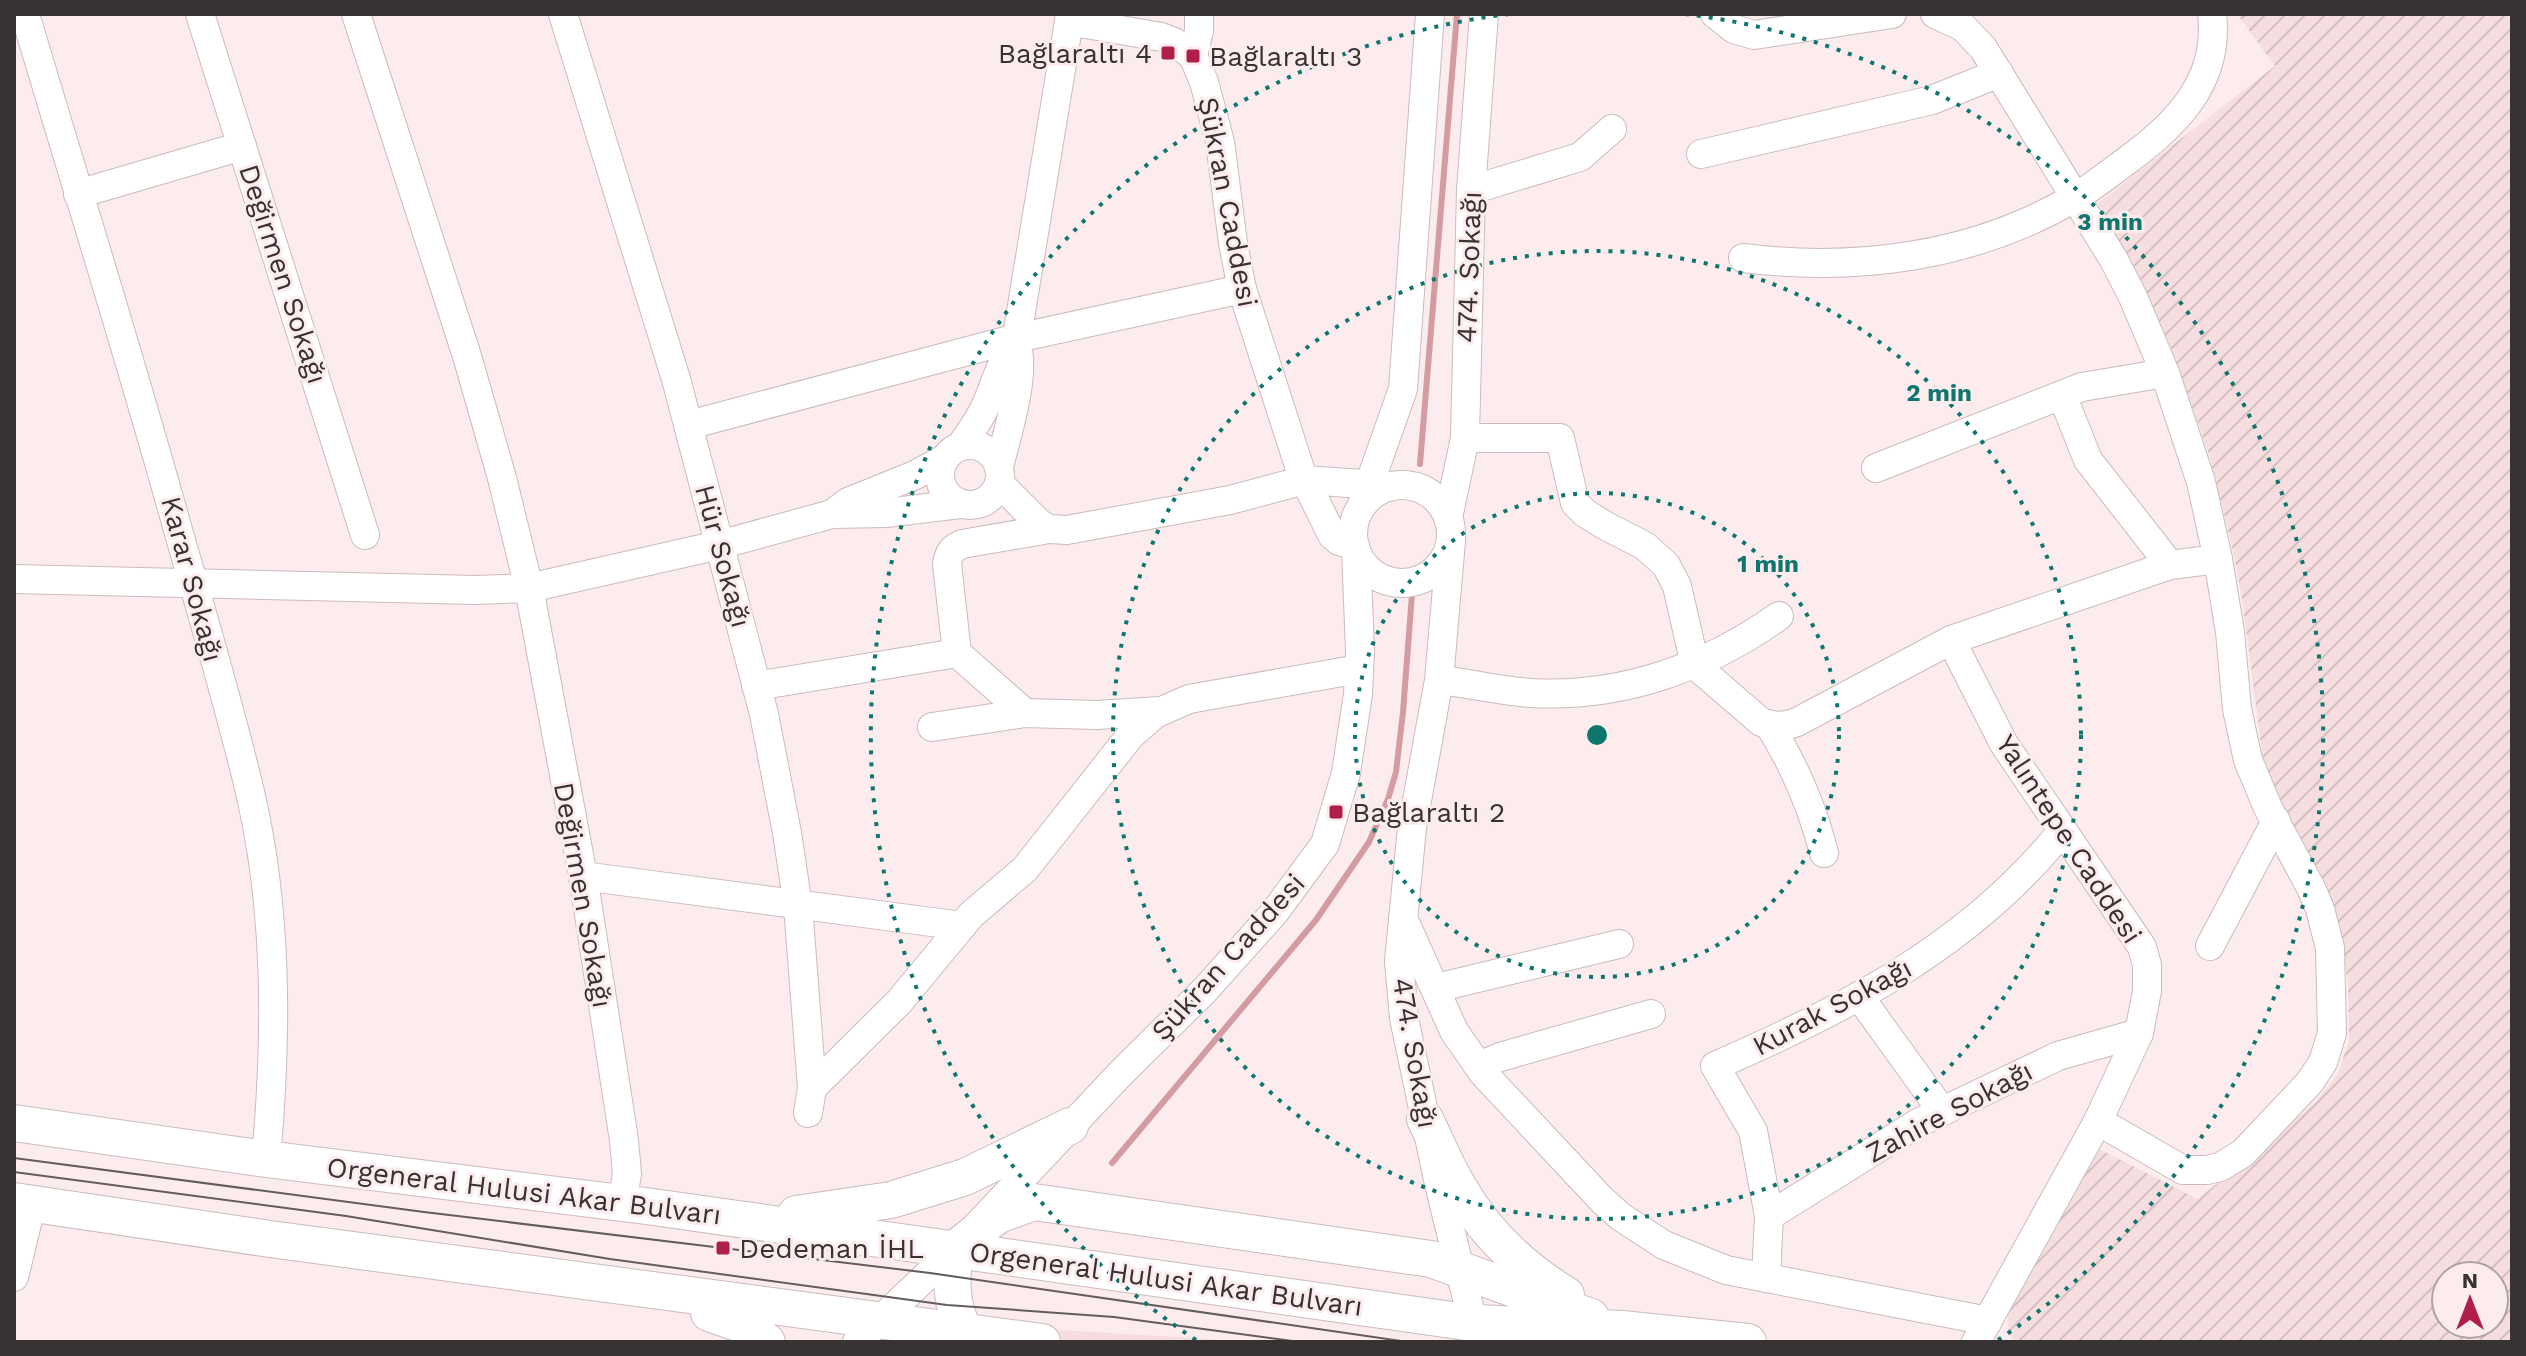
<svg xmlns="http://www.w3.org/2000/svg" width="2526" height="1356" font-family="'Work Sans',sans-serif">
  <defs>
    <pattern id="industrial-furrows" width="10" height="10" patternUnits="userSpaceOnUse" patternTransform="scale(2)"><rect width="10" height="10" fill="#f6dee0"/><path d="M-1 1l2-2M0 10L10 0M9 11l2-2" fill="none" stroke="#d4bfc1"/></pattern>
  </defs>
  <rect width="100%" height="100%" fill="#fcecee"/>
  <polygon fill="#f6dee0" points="994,1326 1259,1342 929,1342"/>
  <path fill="url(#industrial-furrows)" fill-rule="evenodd" d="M2237 14H2512V1342H2014L2008 1331V1314L2012 1306 2099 1149 2198 1199 2315 1103 2337 1075 2349 1041 2348 983 2341 939 2269 779 2262 752 2242 599 2233 550 2209 454 2172 350 2149 300 2098 203 2275 66ZM2446 1276H2494V1324H2446Z"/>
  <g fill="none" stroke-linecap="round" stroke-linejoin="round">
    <g stroke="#d49ba2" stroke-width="6">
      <polyline points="1420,464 1457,14"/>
      <polyline points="1112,1163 1316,920 1369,842 1388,799 1396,772 1403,712 1412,594"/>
    </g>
    <g stroke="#cbbbbd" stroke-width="30">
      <g id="minor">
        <path d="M25 14C76 186 130 357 178 530 203 617 229 704 250 792 278 912 277 1037 266 1159"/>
        <polyline points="200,14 365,535"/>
        <polyline points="356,14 467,356 502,478 529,588 583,876 624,1140 627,1174 622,1203"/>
        <polyline points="563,14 676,379 764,714 787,833 798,906 812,1088 808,1113"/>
        <polyline points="1070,14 1069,21 1161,37 1174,42 1193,56 1204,82 1220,142 1233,243 1242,289 1301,472 1332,535 1339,541 1355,546"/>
        <polyline points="1715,14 1734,29 1754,35 1892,14"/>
        <polyline points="1935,14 1963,27 1983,48 2114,260 2133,297 2165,373 2201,482 2218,559 2230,632 2237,709 2248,760 2268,808 2311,888 2320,909 2330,948 2332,1033 2323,1062 2310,1082 2243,1153 2220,1167 2207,1170 2183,1170 2098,1121"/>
        <polyline points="1193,56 1199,31 1199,14"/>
        <polyline points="1701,154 1932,100 1999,73"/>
        <polyline points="1471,190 1580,157 1612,129"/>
        <polyline points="78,194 242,146"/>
        <path d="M1743 258C1857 272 1974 257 2074 198 2093 187 2111 172 2129 159 2178 123 2220 80 2212 14"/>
        <polyline points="2062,395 2088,460 2170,565"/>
        <polyline points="689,425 1017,338 1242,289"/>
        <path d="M1465 438H1560L1575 503 1585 513 1606 526 1645 546 1666 565 1677 586 1695 665 1761 722C1774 727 1784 727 1797 722L1951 640 2170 565 2218 559"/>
        <circle cx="970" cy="475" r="30"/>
        <path d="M961 446C969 433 979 421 985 407 996 384 1000 361 1016 342"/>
        <path d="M999 467C1007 433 1027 374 1016 342L1069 21"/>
        <polyline points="1876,468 2082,387 2165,373"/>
        <polyline points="999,483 1039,523 1049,529 1067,530 1230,500 1305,480 1392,486"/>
        <circle cx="1402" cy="534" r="49"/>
        <polyline points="1362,505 1403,389 1430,14"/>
        <polyline points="836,511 848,502 915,475 944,459"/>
        <polyline points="1448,518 1465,438 1471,190 1484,14"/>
        <polyline points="1451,541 1439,680 1412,828 1399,961 1404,1018 1439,1184 1473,1323"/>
        <polyline points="14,579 476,590 529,588 719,545 832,514 886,513 960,504"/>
        <polyline points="1951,640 2004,744 2142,947 2147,965 2147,991 2139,1033 2098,1121 1976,1342"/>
        <polyline points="957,653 1025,713"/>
        <path d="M1439 680C1470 683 1500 691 1531 693 1621 698 1706 668 1779 616"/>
        <path d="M756 686 957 653 947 564C949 553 951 549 962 544L1049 529"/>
        <path d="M1769 725C1795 766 1812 806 1824 853"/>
        <polyline points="932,727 1025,713 1097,715 1160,711"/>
        <polyline points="583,876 962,926"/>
        <polyline points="1403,918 1454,1031 1483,1073 1602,1200 1621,1217 1664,1245 1726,1270 1988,1321"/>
        <polyline points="2210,946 2276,821"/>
        <polyline points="1436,988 1619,944"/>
        <polyline points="1859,996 1942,1111"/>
        <polyline points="1479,1066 1500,1057 1651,1014"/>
        <polyline points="812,1088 899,1002 971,915 1025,869 1131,735 1155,714 1189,699 1359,669"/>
        <polyline points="1769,1216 1918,1123 2058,1056 2139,1033"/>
        <polyline points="14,1277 32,1203"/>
        <path d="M1766 1278 1769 1216 1753 1131 1715 1066C1846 1009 1971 945 2062 831"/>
        <polyline points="857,1342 955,1249 1121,1073 1204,991 1274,913 1325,844 1346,773 1358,694 1360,651 1356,550"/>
      </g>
    </g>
    <g stroke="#cbbbbd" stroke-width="38">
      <g id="major">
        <path d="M1425 1119C1436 1141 1445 1165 1458 1186 1483 1231 1522 1268 1566 1295"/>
        <polyline points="14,1123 266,1159 646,1206 1473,1323 1622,1329 1748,1342"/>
        <polyline points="14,1201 270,1239 1042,1342"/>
        <polyline points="796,1214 891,1200 965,1177 1070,1126"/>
        <polyline points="709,1313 749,1327 767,1342"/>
        <path d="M965 1332C950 1305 951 1280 955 1249L998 1215 1034 1202 1431 1259 1591 1317"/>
      </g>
    </g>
    <use href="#minor" stroke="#fff" stroke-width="28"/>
    <use href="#major" stroke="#fff" stroke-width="36"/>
    <g stroke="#655d5d" stroke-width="2">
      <polyline points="14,1158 424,1212 930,1273 1408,1342"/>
      <polyline points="14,1172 346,1216 610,1259 947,1305 1114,1317 1300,1342"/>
    </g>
  </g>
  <g fill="none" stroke="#0f766e" stroke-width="4" stroke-dasharray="4 8">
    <circle cx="1597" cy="735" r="242"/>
    <circle cx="1597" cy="735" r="484"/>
    <path d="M1196 1340A726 726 0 0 1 1509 14M1685 14A726 726 0 0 1 1998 1340"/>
  </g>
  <g fill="#b01e4a" stroke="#fcecee" stroke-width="3">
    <rect x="1160" y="45" width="16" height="16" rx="4"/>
    <rect x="1185" y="48" width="16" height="16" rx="4"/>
    <rect x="1328" y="804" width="16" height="16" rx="4"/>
    <rect x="715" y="1240" width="16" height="16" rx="4"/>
  </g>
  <g text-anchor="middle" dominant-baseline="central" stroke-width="6" stroke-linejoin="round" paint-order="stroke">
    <g font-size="28" fill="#383232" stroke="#fcecee" text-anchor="start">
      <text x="1152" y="53" text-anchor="end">Bağlaraltı 4</text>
      <text x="1209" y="56">Bağlaraltı 3</text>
      <text x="1352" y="812">Bağlaraltı 2</text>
      <text x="739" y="1248">Dedeman İHL</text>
    </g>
    <g font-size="28" fill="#383232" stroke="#fcecee">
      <text transform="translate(1228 202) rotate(79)">Şükran Caddesi</text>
      <text transform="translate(1469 267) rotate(-88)">474. Sokağı</text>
      <text transform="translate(283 274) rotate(72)">Değirmen Sokağı</text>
      <text transform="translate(723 556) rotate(75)">Hür Sokağı</text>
      <text transform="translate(192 579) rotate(75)">Karar Sokağı</text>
      <text transform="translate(2069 839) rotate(57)">Yalıntepe Caddesi</text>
      <text transform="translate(583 895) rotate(80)">Değirmen Sokağı</text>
      <text transform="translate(1228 957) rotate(-48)">Şükran Caddesi</text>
      <text transform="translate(1832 1007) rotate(-28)">Kurak Sokağı</text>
      <text transform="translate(1415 1053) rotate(80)">474. Sokağı</text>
      <text transform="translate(1949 1112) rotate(-28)">Zahire Sokağı</text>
      <text transform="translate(524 1191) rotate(7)">Orgeneral Hulusi Akar Bulvarı</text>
      <text transform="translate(1166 1279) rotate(8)">Orgeneral Hulusi Akar Bulvarı</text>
    </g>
  </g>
  <circle cx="1597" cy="735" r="12" fill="#0f766e" stroke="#fcecee" stroke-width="4"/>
  <g font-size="24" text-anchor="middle" font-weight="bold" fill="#0f766e" stroke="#fcecee" stroke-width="6" stroke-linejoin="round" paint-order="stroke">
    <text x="2110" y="230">3 min</text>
    <text x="1939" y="401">2 min</text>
    <text x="1768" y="572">1 min</text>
  </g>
  <rect width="2526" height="1356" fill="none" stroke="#383232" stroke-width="32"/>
  <g transform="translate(2470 1300)"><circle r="38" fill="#fcecee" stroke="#aea2a3" stroke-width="2"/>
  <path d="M0-6L14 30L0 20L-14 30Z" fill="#b01e4a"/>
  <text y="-12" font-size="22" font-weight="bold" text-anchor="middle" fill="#383232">N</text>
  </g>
</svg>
